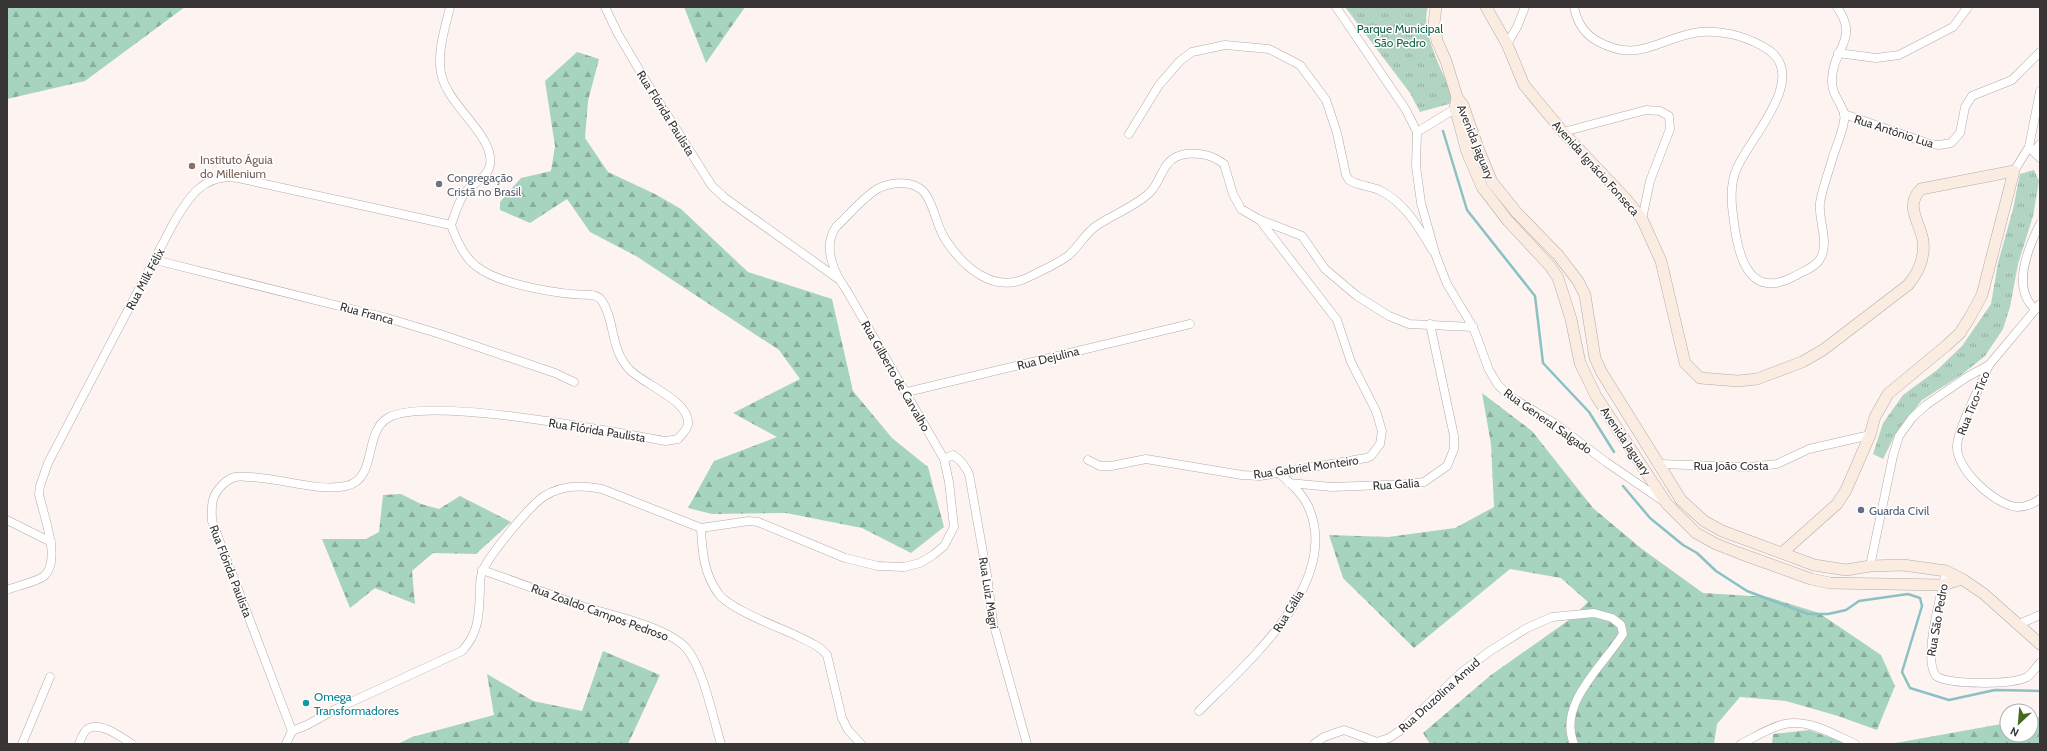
<svg xmlns="http://www.w3.org/2000/svg" width="2047" height="751" font-family="Cabin,sans-serif">
  <defs>
    <pattern id="forest-firs" width="22" height="20" patternUnits="userSpaceOnUse"><rect width="22" height="20" fill="#a7d4be"/><path d="M5 1l3.5 6h-7zM16 11l3.5 6h-7z" fill="#89ad9b"/></pattern>
    <pattern id="park-tufts" width="24" height="20" patternUnits="userSpaceOnUse"><rect width="24" height="20" fill="#b2d4c3"/><path d="M3 7l-1-3M5 7V3M7 7l1-3M15 17l-1-3M17 17v-4M19 17l1-3" fill="none" stroke="#92ad9f"/></pattern>
  </defs>
  <rect width="100%" height="100%" fill="#fdf4f1"/>
  <g fill="url(#forest-firs)">
    <polygon points="7,7 185,7 85,81 7,99"/>
    <polygon points="684,7 745,7 706,63"/>
    <polygon points="577,52 599,59 588,101 585,138 608,172 655,194 681,209 748,272 832,299 853,391 892,438 928,467 944,527 911,553 862,528 786,513 712,514 688,508 714,461 777,437 733,413 800,379 779,350 636,256 590,232 567,199 530,223 500,210 500,202 521,178 551,171 555,146 545,81"/>
    <polygon points="1482,393 1532,431 1593,508 1642,549 1703,593 1768,597 1819,613 1881,655 1895,686 1877,730 1838,716 1786,701 1740,697 1717,724 1714,744 1430,744 1423,733 1491,675 1569,620 1588,602 1561,578 1510,569 1414,648 1343,578 1329,535 1388,537 1455,528 1494,507 1491,444"/>
    <polygon points="401,494 421,504 439,509 460,496 511,522 476,554 433,553 412,571 415,604 375,588 350,608 322,539 366,539 379,532 383,495"/>
    <polygon points="603,651 660,675 628,744 398,744 412,737 494,715 487,674 533,701 582,711"/>
    <polygon points="2040,717 2040,744 1890,744 2007,723 2007,735 2031,735 2031,719"/>
    <polygon points="1809,730 1849,744 1772,744 1773,734"/>
  </g>
  <g fill="url(#park-tufts)">
    <path d="M1345 7H1428C1419 31 1446 79 1456 102L1420 112 1410 93Z"/>
    <polygon points="2034,170 2039,181 2033,216 2018,264 2010,307 2003,329 1985,356 1961,375 1922,400 1896,433 1883,459 1873,454 1883,423 1903,395 1937,370 1962,346 1991,304 1998,263 2013,209 2020,174"/>
  </g>
  <g fill="none" stroke-linecap="round" stroke-linejoin="round">
    <g stroke="#8bc1c4" stroke-width="2.5">
      <polyline points="1443,131 1467,210 1535,296 1543,363 1589,412 1614,452"/>
      <polyline points="1623,486 1650,518 1683,545 1697,553 1716,571 1747,591 1808,614 1828,614 1846,610 1859,601 1908,594 1920,598 1922,606 1902,672 1910,688 1949,700 1995,690 2040,691"/>
    </g>
    <g stroke="#b3aba8" stroke-width="9">
      <g id="street">
        <polyline points="605,7 618,34 647,83 712,186 725,198 837,278"/>
        <polyline points="1336,7 1406,110 1417,132 1416,166 1421,203 1436,256 1447,284 1473,327 1489,370 1498,385 1511,397 1554,423 1606,462 1663,501"/>
        <path d="M1574 7C1577 22 1585 35 1599 42 1640 64 1660 37 1700 32 1724 30 1750 37 1770 51 1807 79 1751 137 1738 166 1732 177 1731 193 1732 206 1736 242 1742 303 1793 277 1801 272 1815 268 1820 259 1830 242 1818 221 1820 203 1822 189 1828 174 1832 160 1835 148 1847 123 1844 113 1840 101 1831 93 1832 79 1833 47 1860 40 1837 7"/>
        <polyline points="1507,44 1517,27 1525,7"/>
        <polyline points="1838,53 1876,58 1899,55 1953,27 1968,7"/>
        <polyline points="1844,114 1930,144 1939,145 1951,143 1960,133 1965,107 1972,96 2012,80 2040,52"/>
        <polyline points="1417,132 1458,107"/>
        <polyline points="1563,132 1646,110 1660,111 1669,116 1670,129 1650,181 1642,219"/>
        <path d="M1129 134 1159 85 1180 61 1192 52 1225 45 1269 49 1300 65 1326 100 1337 133 1346 175 1349 180C1359 186 1369 186 1379 190 1405 202 1419 228 1433 251"/>
        <polyline points="2029,147 2040,158"/>
        <polyline points="2034,152 2040,144"/>
        <polyline points="2014,171 2029,147 2040,91"/>
        <polyline points="155,260 387,318 440,334 555,373 574,382"/>
        <path d="M2035 309C2011 288 2028 248 2040 224"/>
        <path d="M1989 365C1981 385 1959 426 1957 445 1955 469 1995 505 2017 507 2026 507 2033 504 2040 499"/>
        <polyline points="907,392 1190,324"/>
        <path d="M944 459 953 455C961 460 965 465 969 474L987 575 993 622 1027 744"/>
        <polyline points="1088,460 1100,466 1111,466 1146,459 1242,475 1260,476 1366,458 1371,456 1380,444 1382,431 1376,411 1351,362 1337,320 1259,219"/>
        <polyline points="1659,464 1749,467 1777,464 1809,449 1870,435"/>
        <polyline points="1289,483 1332,487 1409,484 1424,482 1447,466 1454,449 1454,436 1430,324"/>
        <polyline points="7,520 51,542"/>
        <path d="M701 528C702 551 704 574 718 593 728 608 775 626 793 634 805 640 819 645 827 655L842 718 848 730 861 744"/>
        <polyline points="1870,566 1893,456 1899,436 1912,418 1926,405 1967,377 1989,365 2040,304"/>
        <path d="M482 570C517 582 551 595 585 607 612 615 667 627 686 648 703 667 713 718 721 744"/>
        <path d="M1946 571C1942 594 1922 658 1936 676 1950 685 2012 685 2027 677 2032 674 2036 667 2040 663"/>
        <path d="M7 590C16 586 37 582 44 576 62 561 43 514 39 494L40 486 48 463 173 224C188 198 204 172 238 178L451 225"/>
        <polyline points="2019,624 2040,615"/>
        <path d="M1199 711C1246 664 1343 582 1308 506 1302 493 1289 482 1278 472"/>
        <path d="M292 731 212 521C212 514 211 507 213 500 215 491 226 479 235 477 240 476 245 477 250 477 281 478 317 492 346 486 378 479 363 432 388 418 427 395 614 432 666 441L678 439C682 434 687 430 688 424 690 400 642 384 629 369 610 349 615 320 602 301 600 297 596 296 592 295 562 295 499 285 476 266 464 257 456 239 451 225 455 214 458 203 464 194 471 183 488 178 490 165 495 135 447 106 441 73 437 52 445 28 450 7"/>
        <polyline points="22,744 50,677"/>
        <path d="M79 744C81 739 83 731 89 728 102 722 122 738 132 744"/>
        <path d="M286 744 292 731 307 725 336 709 462 651C480 632 479 612 480 588 480 582 480 575 483 570 491 553 528 508 543 497 560 485 583 485 602 489L701 528 749 521 758 522 845 558 878 566 904 567 920 563 933 555 944 546 954 527 949 482 944 459 847 291C834 273 822 247 836 227 848 216 865 195 879 188 892 182 913 180 924 192 934 204 936 225 945 239 963 267 994 295 1029 277 1042 270 1058 264 1069 255 1079 246 1085 234 1096 226 1112 215 1132 208 1147 195 1160 186 1161 164 1176 157 1190 150 1212 154 1224 164L1233 194 1241 209 1258 219 1302 236 1325 269 1357 296 1389 316 1409 324 1473 327"/>
        <path d="M1314 744 1324 737 1344 730 1377 742 1389 738 1401 730 1462 672 1490 651 1527 628 1552 617 1594 613 1612 618 1621 625 1623 634C1603 666 1557 704 1574 744"/>
        <path d="M1741 744C1755 737 1770 727 1785 724 1809 719 1835 735 1855 744"/>
      </g>
    </g>
    <g stroke="#b3aba8" stroke-width="12">
      <g id="secondary">
        <polyline points="1436,7 1434,23 1437,41 1446,61 1457,97 1463,105 1478,148 1492,182 1517,213 1558,255 1578,281 1585,295 1595,358 1602,373 1681,500 1704,521 1722,531 1814,565 1846,570 1870,566 1903,565 1946,571 1962,579 1984,594 2040,644"/>
        <path d="M1486 7 1507 44 1524 85 1563 132 1626 199 1642 219 1661 261 1685 363 1700 378 1738 381 1757 379 1802 362 1823 350 1908 285C1919 272 1925 258 1923 241 1920 222 1904 206 1921 189L2014 171 1982 295 1970 317 1960 333 1947 345 1888 394 1875 417 1870 435 1846 490 1837 504 1782 553"/>
        <polyline points="1457,97 1455,108 1467,152 1482,187 1508,221 1550,266 1558,278 1571,319 1580,363 1596,396 1667,504 1696,533 1716,544 1739,553 1811,579 1830,583 1943,585 1962,579"/>
      </g>
    </g>
    <use href="#street" stroke="#fff" stroke-width="8"/>
    <use href="#secondary" stroke="#fbece2" stroke-width="11"/>
  </g>
  <circle fill="#8d6e63" stroke="#fff" stroke-width="1.5" cx="192" cy="166" r="4"/>
  <circle fill="#6b7280" stroke="#fff" stroke-width="1.5" cx="439" cy="184" r="4"/>
  <circle fill="#5c6f8a" stroke="#fff" stroke-width="1.5" cx="1861" cy="510" r="4"/>
  <circle fill="#0f9aa8" stroke="#fff" stroke-width="1.5" cx="306" cy="703" r="4"/>
  <g text-anchor="middle" dominant-baseline="central" stroke-width="3" stroke-linejoin="round" paint-order="stroke">
    <g font-size="12" fill="#146246" stroke="#fff">
      <text x="1400" y="28">Parque Municipal<tspan x="1400" dy="14">São Pedro</tspan></text>
    </g>
    <g font-size="12" fill="#383534" stroke="#fff">
      <text transform="translate(666 113) rotate(58)">Rua Flórida Paulista</text>
      <text transform="translate(1894 131) rotate(18)">Rua Antônio Lua</text>
      <text transform="translate(1476 142) rotate(68)">Avenida Jaguary</text>
      <text transform="translate(1596 168) rotate(48)">Avenida Ignácio Fonseca</text>
      <text transform="translate(145 279) rotate(-62)">Rua Milk Félix</text>
      <text transform="translate(367 313) rotate(15)">Rua Franca</text>
      <text transform="translate(1048 358) rotate(-14)">Rua Dejulina</text>
      <text transform="translate(896 376) rotate(60)">Rua Gilberto de Carvalho</text>
      <text transform="translate(1973 403) rotate(-68)">Rua Tico-Tico</text>
      <text transform="translate(1548 421) rotate(35)">Rua General Salgado</text>
      <text transform="translate(597 430) rotate(9)">Rua Flórida Paulista</text>
      <text transform="translate(1626 441) rotate(56)">Avenida Jaguary</text>
      <text x="1731" y="465">Rua João Costa</text>
      <text transform="translate(1306 467) rotate(-8)">Rua Gabriel Monteiro</text>
      <text transform="translate(1396 484) rotate(-4)">Rua Galia</text>
      <text transform="translate(231 571) rotate(69)">Rua Flórida Paulista</text>
      <text transform="translate(989 593) rotate(81)">Rua Luiz Magri</text>
      <text transform="translate(1288 611) rotate(-58)">Rua Gália</text>
      <text transform="translate(600 612) rotate(20)">Rua Zoaldo Campos Pedroso</text>
      <text transform="translate(1937 620) rotate(-80)">Rua São Pedro</text>
      <text transform="translate(1439 695) rotate(-42)">Rua Druzolina Amud</text>
    </g>
    <g font-size="12" fill="#785e54" stroke="#fff" text-anchor="start">
      <text x="200" y="159">Instituto Águia<tspan x="200" dy="14">do Millenium</tspan></text>
    </g>
    <g font-size="12" fill="#5b616d" stroke="#fff" text-anchor="start">
      <text x="447" y="177">Congregação<tspan x="447" dy="14">Cristã no Brasil</tspan></text>
    </g>
    <g font-size="12" fill="#4e5e75" stroke="#fff" text-anchor="start">
      <text x="1869" y="510">Guarda Civil</text>
    </g>
    <g font-size="12" fill="#0d838f" stroke="#fff" text-anchor="start">
      <text x="314" y="696">Omega<tspan x="314" dy="14">Transformadores</tspan></text>
    </g>
  </g>
  <rect width="2047" height="751" fill="none" stroke="#383534" stroke-width="16"/>
  <g transform="translate(2019 723) rotate(206)"><circle r="19" fill="#ffffff" stroke="#afaeae"/>
  <path d="M0-3L7 15L0 10L-7 15Z" fill="#46681f"/>
  <text y="-6" font-size="11" font-weight="bold" text-anchor="middle" fill="#383534">N</text>
  </g>
</svg>
